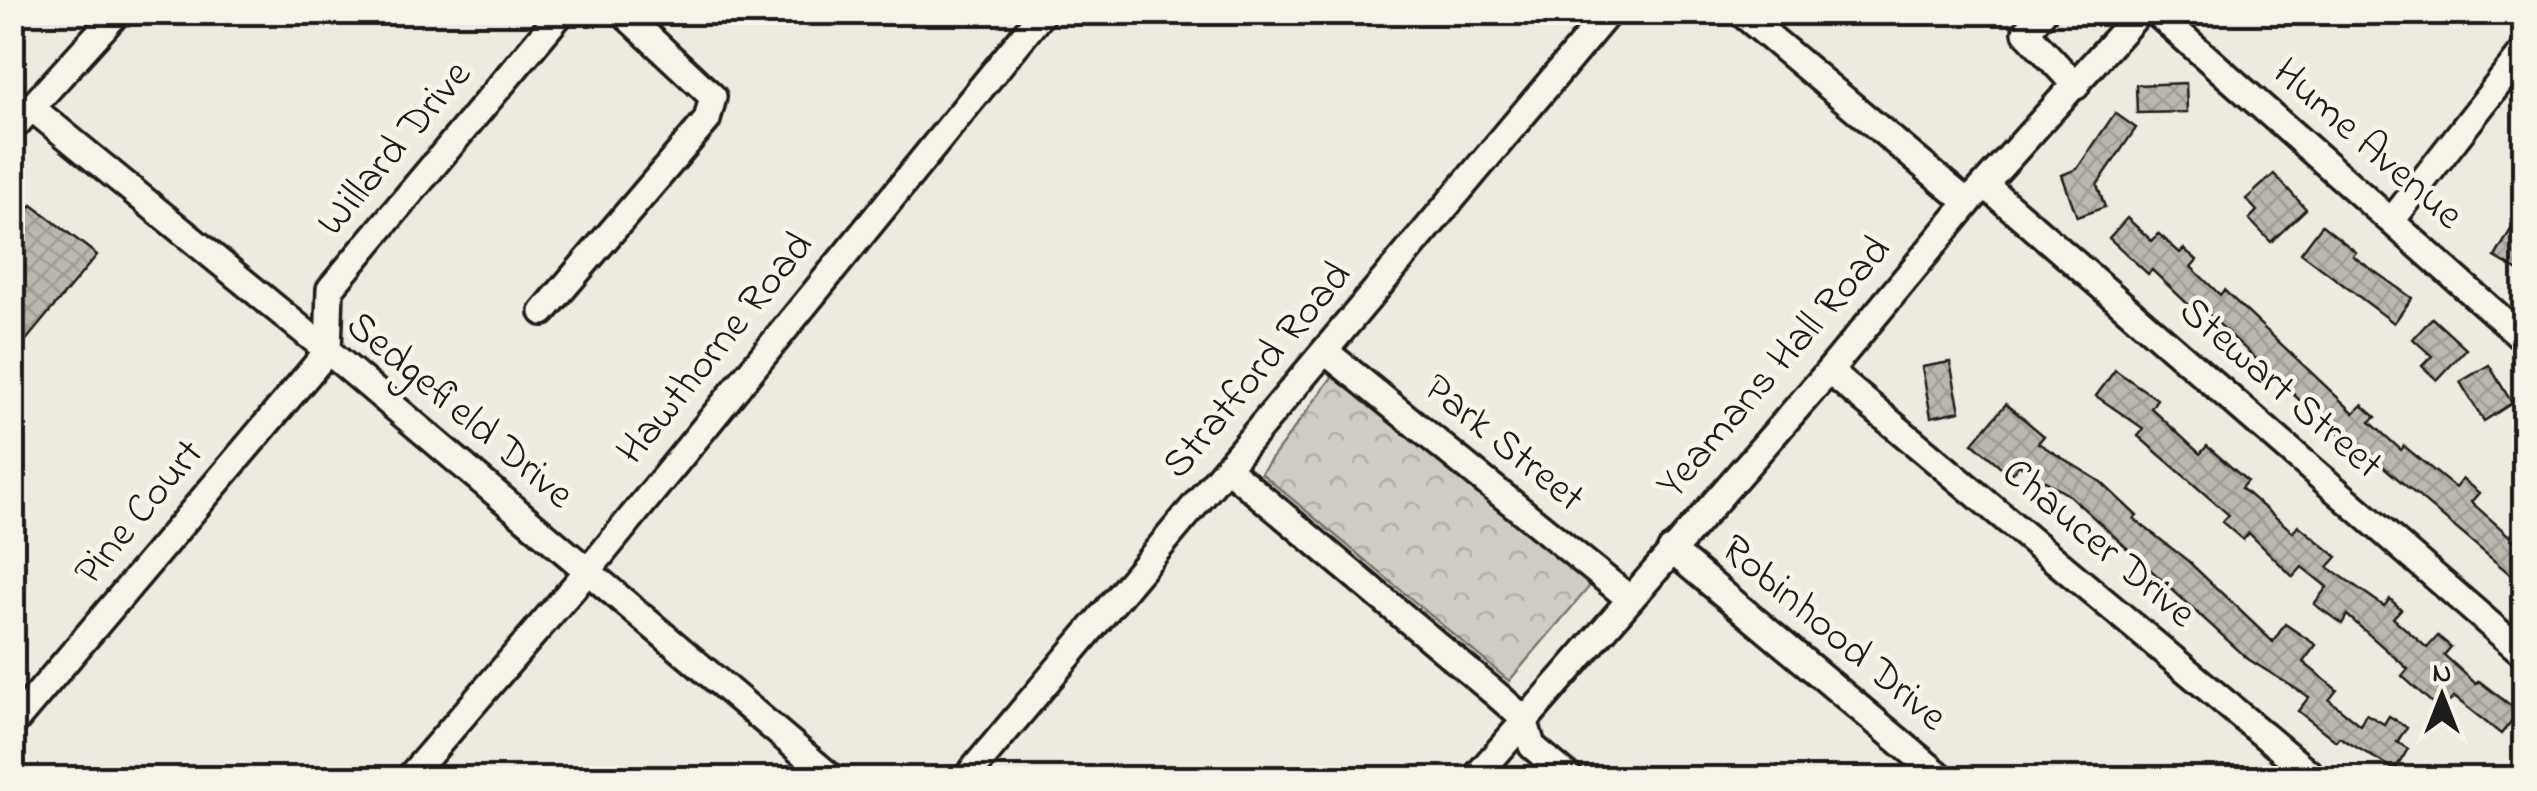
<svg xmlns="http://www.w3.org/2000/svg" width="2537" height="791" font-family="'Indie Flower',sans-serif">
  <defs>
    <pattern id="forest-crowns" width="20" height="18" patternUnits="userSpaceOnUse" patternTransform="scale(2.5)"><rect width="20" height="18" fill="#cfccc3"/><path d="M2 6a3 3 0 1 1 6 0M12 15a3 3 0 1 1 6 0" fill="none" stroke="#b1afa7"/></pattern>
    <pattern id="building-cross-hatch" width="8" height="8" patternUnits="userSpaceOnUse" patternTransform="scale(2.5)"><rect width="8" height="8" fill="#bab7af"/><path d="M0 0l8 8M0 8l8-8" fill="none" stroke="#9f9d96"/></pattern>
  </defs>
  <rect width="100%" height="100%" fill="#eeeae0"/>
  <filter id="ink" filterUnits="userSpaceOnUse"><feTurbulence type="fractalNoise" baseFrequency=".01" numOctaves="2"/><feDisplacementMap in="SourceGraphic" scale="20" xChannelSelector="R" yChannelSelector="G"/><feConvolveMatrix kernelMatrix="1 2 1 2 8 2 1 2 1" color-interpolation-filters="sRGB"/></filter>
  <g filter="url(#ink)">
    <polygon fill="url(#forest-crowns)" stroke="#767470" stroke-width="2.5" points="1338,369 1595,580 1509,681 1261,473"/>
    <g fill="url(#building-cross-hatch)" stroke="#1c1c1c" stroke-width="2.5">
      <polygon points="2186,83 2187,112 2137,113 2136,85"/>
      <polygon points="2115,113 2136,128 2097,185 2105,207 2077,217 2062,175 2077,169"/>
      <polygon points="2274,174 2306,209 2271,242 2249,219 2257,211 2246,199"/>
      <polygon points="24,204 29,208 32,205 97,255 12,357 12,218"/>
      <polygon points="2524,207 2524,274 2495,257"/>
      <polygon points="2127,218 2152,241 2159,234 2180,253 2184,249 2197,260 2191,267 2220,295 2224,290 2354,413 2362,405 2376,417 2370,422 2401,450 2404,446 2455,488 2462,479 2479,493 2471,502 2524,549 2524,586 2378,462 2375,466 2332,426 2329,428 2199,305 2194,310 2152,270 2148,274 2109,238"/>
      <polygon points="2322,225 2356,252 2353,256 2412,298 2394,323 2301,253"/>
      <polygon points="2432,318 2466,349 2437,380 2422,366 2432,356 2413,339"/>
      <polygon points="1950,362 1960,411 1931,417 1922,367"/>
      <polygon points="2489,365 2512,403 2484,421 2460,382"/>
      <polygon points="2115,370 2157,399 2151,408 2200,454 2207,446 2247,481 2241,488 2293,532 2298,525 2337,557 2328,567 2384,606 2390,599 2401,609 2393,618 2427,648 2438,636 2451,647 2444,655 2476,684 2479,681 2519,712 2501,734 2454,697 2441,711 2402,676 2408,669 2347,615 2342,624 2314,604 2327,587 2302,567 2293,577 2249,533 2243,540 2222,522 2229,515 2138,436 2144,429 2096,396"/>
      <polygon points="2006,404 2044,436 2038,443 2101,482 2137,516 2134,519 2188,561 2273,642 2285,624 2316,645 2303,662 2337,690 2329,700 2360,725 2366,714 2384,724 2389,716 2407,727 2397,742 2408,749 2395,770 2339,737 2336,741 2298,711 2309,697 2248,659 2070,496 2019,465 2012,473 2001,467 1973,443"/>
    </g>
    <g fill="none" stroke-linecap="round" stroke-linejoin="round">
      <g stroke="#1c1c1c" stroke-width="32">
        <g id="minor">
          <polyline points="1740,12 1968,203"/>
          <polyline points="2043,12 2026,32 2076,86"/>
          <polyline points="2155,12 2524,339"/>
          <polyline points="32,108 328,351 832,778"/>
          <polyline points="12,129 118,12"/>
          <polyline points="1985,185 2524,654"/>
          <polyline points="2393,219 2524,51"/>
          <polyline points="543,312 707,120 713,97 622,12"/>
          <polyline points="1326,352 1630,599"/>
          <polyline points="1829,371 2315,778"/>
          <polyline points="1228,469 1497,695 1524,719 1532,746 1570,778"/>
          <polyline points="1671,550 1943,778"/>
          <polyline points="12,725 328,351 330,289 562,12"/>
          <polyline points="409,778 587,572 1043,12"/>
          <polyline points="966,778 1609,12"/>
          <polyline points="1475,778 1829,371 1968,203 2140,12"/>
        </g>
      </g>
      <use href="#minor" stroke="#f7f3e8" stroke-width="25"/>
    </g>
  </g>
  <g text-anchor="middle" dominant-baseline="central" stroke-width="9" stroke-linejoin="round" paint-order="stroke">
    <g font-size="42" fill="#1c1c1c" stroke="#f7f3e8">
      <text transform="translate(2367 145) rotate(41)">Hume Avenue</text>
      <text transform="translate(395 149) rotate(-50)">Willard Drive</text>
      <text transform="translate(716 349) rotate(-51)">Hawthorne Road</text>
      <text transform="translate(1775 368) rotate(-49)">Yeamans Hall Road</text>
      <text transform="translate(1258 371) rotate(-50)">Stratford Road</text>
      <text transform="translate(2280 389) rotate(41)">Stewart Street</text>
      <text transform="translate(459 411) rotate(40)">Sedgefield Drive</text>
      <text transform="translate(1503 444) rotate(39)">Park Street</text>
      <text transform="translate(140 513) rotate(-50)">Pine Court</text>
      <text transform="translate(2098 544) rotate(40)">Chaucer Drive</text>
      <text transform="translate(1833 634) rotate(40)">Robinhood Drive</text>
    </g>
  </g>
  <rect width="2537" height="791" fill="none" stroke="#f7f3e8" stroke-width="50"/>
  <rect x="25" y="25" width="2487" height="741" fill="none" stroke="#1c1c1c" stroke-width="4" filter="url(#ink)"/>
  <g transform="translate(2442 696)" stroke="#f7f3e8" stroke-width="8" paint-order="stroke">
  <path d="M0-8L18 38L0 25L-18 38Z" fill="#1c1c1c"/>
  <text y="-15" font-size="28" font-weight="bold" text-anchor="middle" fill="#1c1c1c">N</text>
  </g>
</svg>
